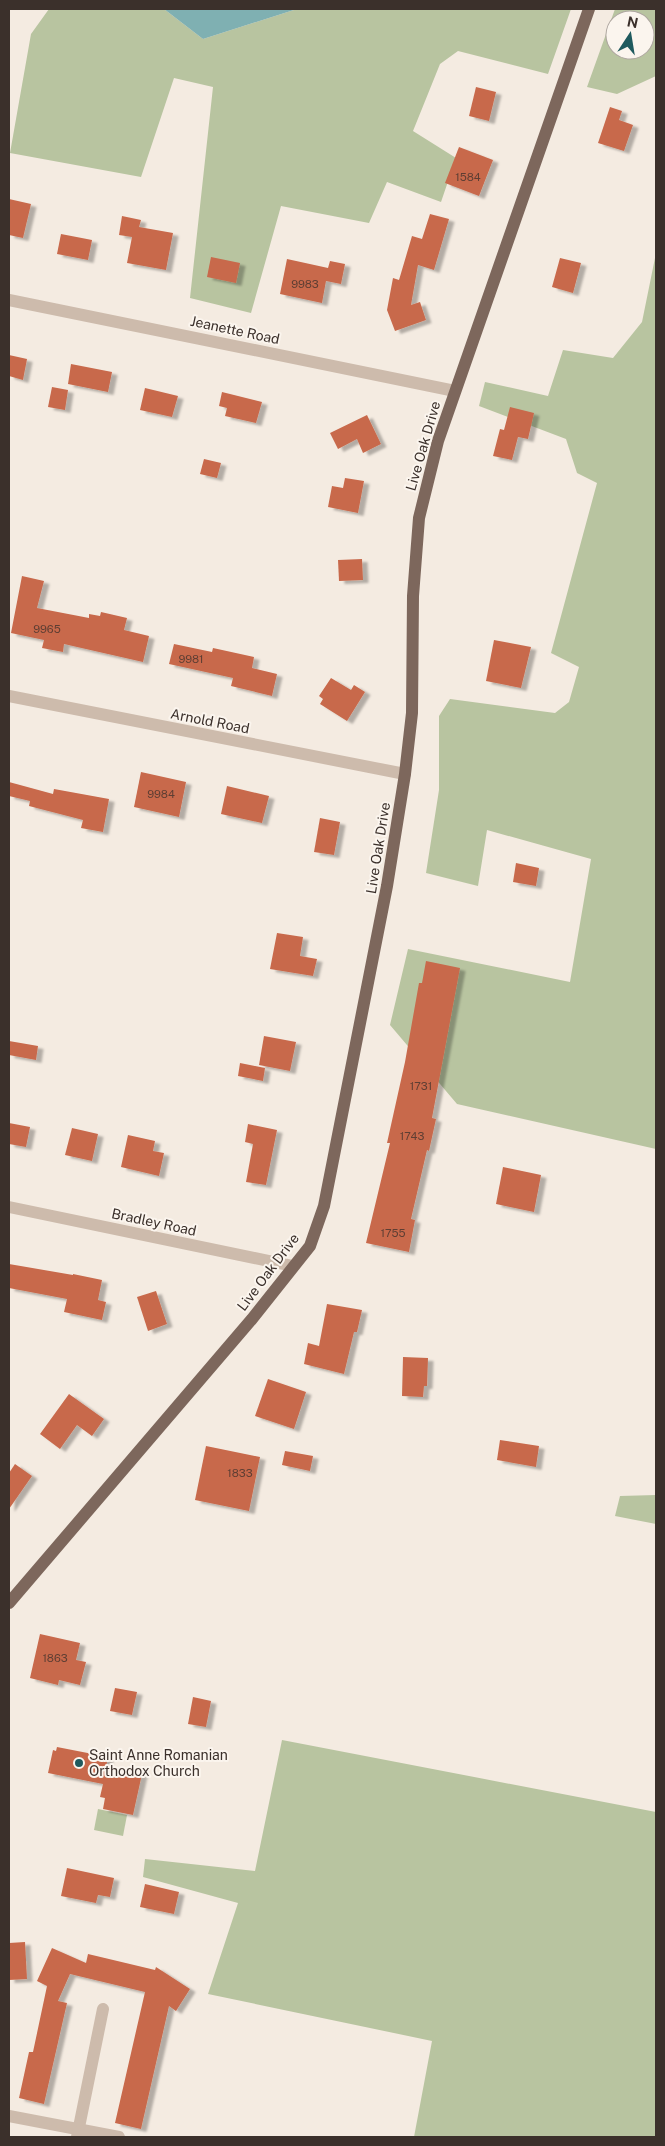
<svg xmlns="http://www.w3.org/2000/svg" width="665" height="2146" font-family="'Public Sans',sans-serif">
  <defs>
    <filter id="shadow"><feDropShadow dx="5.5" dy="3" stdDeviation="1" flood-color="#0004"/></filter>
  </defs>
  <rect width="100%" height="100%" fill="#f4ebe1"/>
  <g fill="#b8c4a0" fill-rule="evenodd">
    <polygon points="49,9 164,9 203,39 297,9 571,9 548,74 458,51 440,64 413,131 456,158 441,202 387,182 369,223 281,206 251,313 190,298 213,87 174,78 141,177 10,153 31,34"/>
    <path d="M615 9H656V76L617 94 587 87ZM615 20H645V50H615Z"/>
    <polygon points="656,253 656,1149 457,1104 390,1025 408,949 570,982 591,859 487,830 478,886 426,873 439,790 439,716 450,699 555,713 569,702 579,667 551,653 597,483 577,473 566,439 479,406 485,382 548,396 563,350 613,358 642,322"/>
    <polygon points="656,1495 656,1524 615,1516 620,1496"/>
    <polygon points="282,1740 656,1812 656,2137 414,2137 432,2041 208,1994 238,1903 143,1877 145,1859 255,1871"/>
    <polygon points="98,1809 127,1815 123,1836 94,1830"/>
  </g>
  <polygon fill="#7fb0b2" points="164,9 297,9 203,39"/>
  <g fill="#c8694b" filter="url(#shadow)">
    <polygon points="476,87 496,92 489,121 469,116"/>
    <polygon points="610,107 622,111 619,120 633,125 624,151 598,143"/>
    <polygon points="459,147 493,160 479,196 445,183"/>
    <polygon points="9,199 31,204 23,238 9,235"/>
    <polygon points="430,214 449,219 434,270 418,265 411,305 420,302 426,320 395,331 387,310 393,278 399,280 412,236 422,239"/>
    <polygon points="122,216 141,220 139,227 173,233 166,270 127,263 132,237 119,235"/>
    <polygon points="61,234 92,240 88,260 57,254"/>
    <polygon points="211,257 240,263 236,283 207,277"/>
    <polygon points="560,258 581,263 573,293 552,287"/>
    <polygon points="287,259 328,268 330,261 345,264 341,284 326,281 322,303 280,294"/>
    <polygon points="9,355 27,359 23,380 9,376"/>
    <polygon points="71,364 112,372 108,392 68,384"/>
    <polygon points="52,387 68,390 65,410 48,407"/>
    <polygon points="145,388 178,396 172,417 140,410"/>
    <polygon points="222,392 262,402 256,423 225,416 227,408 219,406"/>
    <polygon points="510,407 534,413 528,439 518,437 512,460 493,456 500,429 504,430"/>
    <polygon points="367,415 381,444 363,453 357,439 338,449 330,433"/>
    <polygon points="204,459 221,463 217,478 200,474"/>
    <polygon points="345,478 364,481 358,513 328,507 332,486 343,488"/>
    <polygon points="362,559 363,580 339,581 338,560"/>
    <polygon points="22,576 44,581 37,608 89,618 89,614 100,616 101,612 127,618 124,630 149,636 143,662 64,644 63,652 42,648 44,640 11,633"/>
    <polygon points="494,640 531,647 521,688 486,681"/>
    <polygon points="174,644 212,652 213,648 254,657 252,668 277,674 272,696 231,686 233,678 169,664"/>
    <polygon points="331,678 351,690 354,685 365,692 347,721 320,704 323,699 319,696"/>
    <polygon points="141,772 186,782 179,817 134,807"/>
    <polygon points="9,782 53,794 54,789 109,799 103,832 81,828 83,820 29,806 30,801 9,796"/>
    <polygon points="227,786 269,796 262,823 221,814"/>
    <polygon points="320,818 340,822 334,855 314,852"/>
    <polygon points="516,863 539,868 536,886 513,882"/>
    <polygon points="277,933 303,937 300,956 317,959 313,976 270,969"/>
    <polygon points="426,961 460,968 432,1118 436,1119 429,1151 427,1150 411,1219 415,1220 409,1252 366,1243 390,1143 387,1143 405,1062 419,983 422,983"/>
    <polygon points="264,1036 296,1042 290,1071 259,1065"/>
    <polygon points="9,1041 38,1046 36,1060 9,1055"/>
    <polygon points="240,1063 265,1068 263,1081 238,1076"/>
    <polygon points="9,1123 30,1127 26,1147 9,1144"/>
    <polygon points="248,1124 277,1130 266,1185 246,1182 253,1144 245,1142"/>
    <polygon points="72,1128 98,1134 92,1161 65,1155"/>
    <polygon points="128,1135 155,1141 153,1151 164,1153 159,1176 121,1167"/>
    <polygon points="503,1167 541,1175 534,1212 496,1204"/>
    <polygon points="9,1264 73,1275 73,1274 102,1280 98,1300 106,1302 102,1320 64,1312 67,1299 9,1288"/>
    <polygon points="156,1291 167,1324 148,1331 137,1297"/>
    <polygon points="327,1304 362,1310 357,1332 354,1332 344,1374 304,1364 308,1343 319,1346"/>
    <polygon points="403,1357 428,1358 427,1386 424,1386 423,1397 402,1396"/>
    <polygon points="268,1379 306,1392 294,1429 255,1416"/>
    <polygon points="69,1394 104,1419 92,1436 77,1425 60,1449 40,1434"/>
    <polygon points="500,1440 539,1446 536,1467 497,1460"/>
    <polygon points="206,1446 260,1457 249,1511 195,1500"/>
    <polygon points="285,1451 313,1456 310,1471 282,1465"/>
    <polygon points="15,1464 32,1476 9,1509 9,1473"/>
    <polygon points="40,1634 80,1643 76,1660 86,1662 80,1685 59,1680 58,1685 30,1678"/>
    <polygon points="115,1688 137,1692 132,1715 110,1711"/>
    <polygon points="193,1697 211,1701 206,1727 188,1724"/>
    <polygon points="57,1747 108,1757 106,1767 142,1774 133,1815 103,1809 105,1798 100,1797 103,1784 48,1773 53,1750 56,1751"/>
    <polygon points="67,1868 114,1878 110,1897 98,1895 96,1903 61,1896"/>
    <polygon points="145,1884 179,1892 174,1914 140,1907"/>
    <polygon points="25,1942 27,1979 9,1980 9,1943"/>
    <polygon points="52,1948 86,1963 88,1954 155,1970 156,1967 190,1989 176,2011 169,2006 141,2129 115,2123 145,1992 70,1974 58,2001 67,2003 44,2104 19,2098 29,2052 33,2052 47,1986 37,1981"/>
  </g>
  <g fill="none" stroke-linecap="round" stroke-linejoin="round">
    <g stroke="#cdbbac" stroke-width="12">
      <polyline points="9,300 455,391"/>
      <polyline points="9,696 405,774"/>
      <polyline points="9,1207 293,1266"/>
      <polyline points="9,2116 119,2137"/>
      <polyline points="77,2137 103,2009"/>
    </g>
    <polyline stroke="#7d675c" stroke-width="12" points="9,1603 252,1319 310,1246 324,1206 387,886 405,774 412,713 413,596 419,518 438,441 589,9"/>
  </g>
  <circle fill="#1f5a5e" stroke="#fbf5ee" stroke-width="2" cx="79" cy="1763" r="5"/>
  <g text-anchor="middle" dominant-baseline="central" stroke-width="4" stroke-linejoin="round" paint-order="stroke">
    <g font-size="11" fill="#5e3e33">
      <text x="468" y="177">1584</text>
      <text x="305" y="284">9983</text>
      <text x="47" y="629">9965</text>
      <text x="191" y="659">9981</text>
      <text x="161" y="794">9984</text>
      <text x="421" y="1086">1731</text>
      <text x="412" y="1136">1743</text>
      <text x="393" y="1233">1755</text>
      <text x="240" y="1473">1833</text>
      <text x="55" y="1658">1863</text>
    </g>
    <g font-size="14" fill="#3b302b" stroke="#fbf5ee">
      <text transform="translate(235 330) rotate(12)">Jeanette Road</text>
      <text transform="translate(423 446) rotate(-74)">Live Oak Drive</text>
      <text transform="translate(210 721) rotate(11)">Arnold Road</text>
      <text transform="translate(378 848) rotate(-81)">Live Oak Drive</text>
      <text transform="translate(154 1222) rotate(12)">Bradley Road</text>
      <text transform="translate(268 1272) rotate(-53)">Live Oak Drive</text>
    </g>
    <g font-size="14" fill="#3b302b" stroke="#fbf5ee" text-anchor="start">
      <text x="89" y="1755">Saint Anne Romanian<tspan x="89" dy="16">Orthodox Church</tspan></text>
    </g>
  </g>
  <rect width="665" height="2146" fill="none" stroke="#3b302b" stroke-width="20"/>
  <g transform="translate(630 35) rotate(12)"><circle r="24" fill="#fbf5ee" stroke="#aea6a0"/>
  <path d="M0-4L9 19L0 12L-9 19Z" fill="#1f5a5e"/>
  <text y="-8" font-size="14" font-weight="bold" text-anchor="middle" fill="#3b302b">N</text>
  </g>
</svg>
